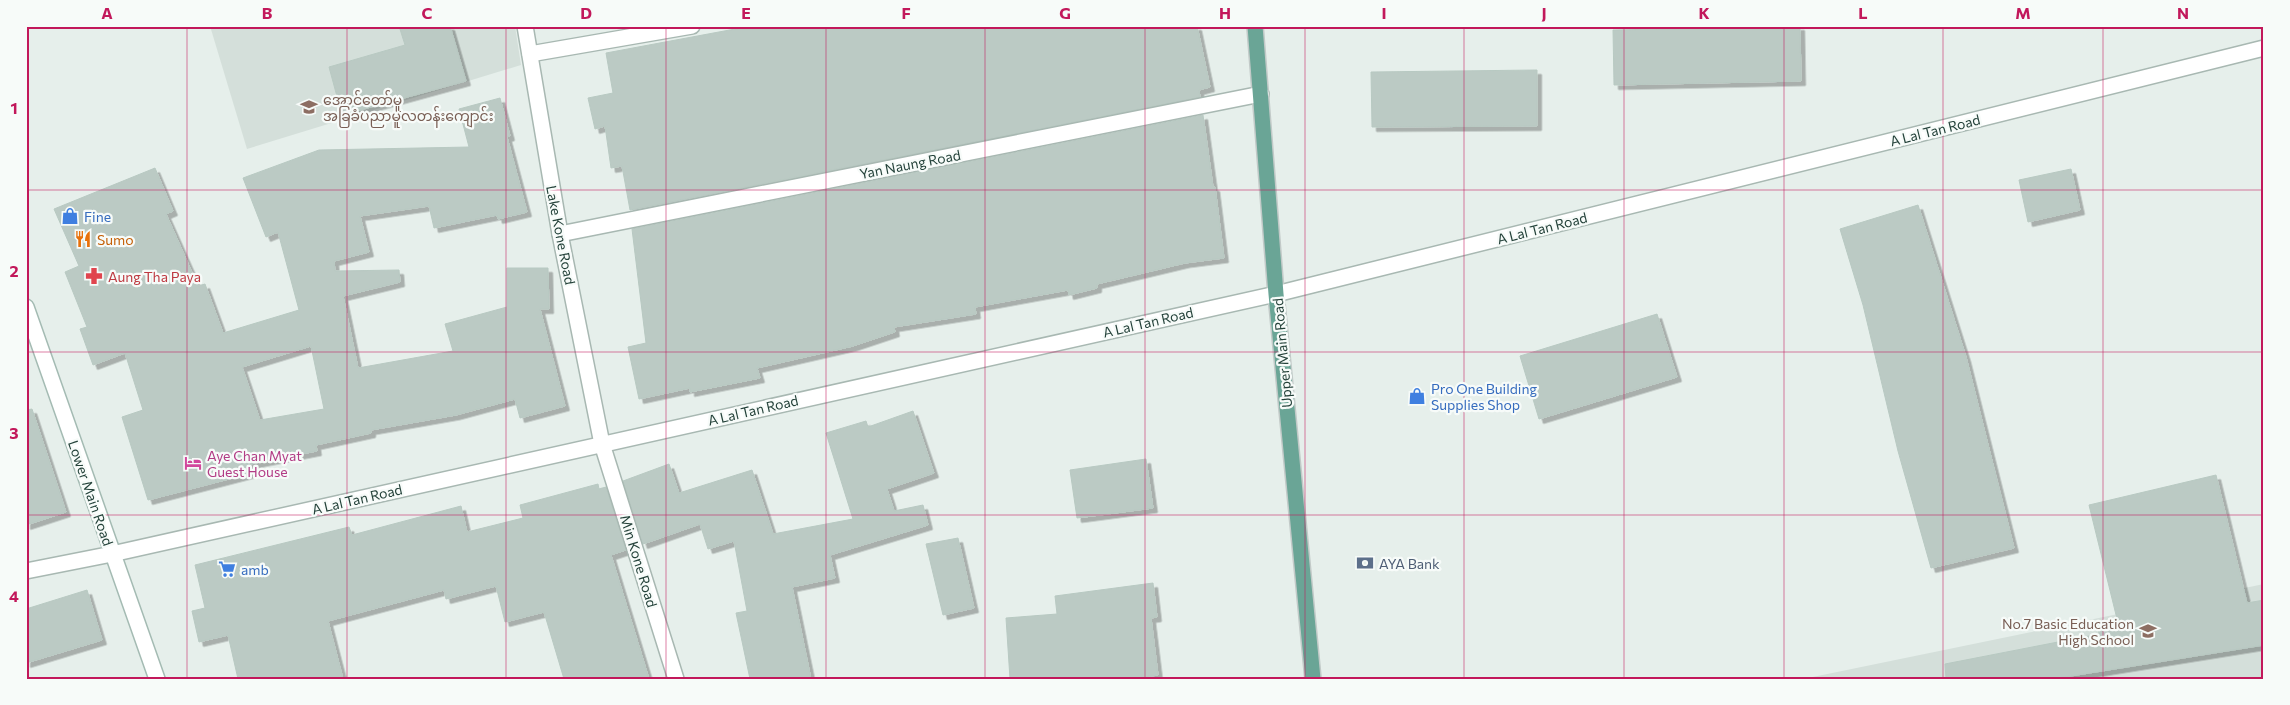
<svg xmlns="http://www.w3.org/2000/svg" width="2290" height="705" font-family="Commissioner,'Noto Sans Myanmar',sans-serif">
  <defs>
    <filter id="shadow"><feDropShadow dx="4.5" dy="4.5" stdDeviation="0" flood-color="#0004"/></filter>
  </defs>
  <rect width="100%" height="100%" fill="#e6efeb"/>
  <g fill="#d4dfda">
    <polygon points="210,26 515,26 521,65 247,149"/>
    <polygon points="2264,584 2264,679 1803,679"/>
  </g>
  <g fill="#bbcac4" stroke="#b8c9c2" fill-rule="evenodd" filter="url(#shadow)">
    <polygon points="399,26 450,26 466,81 342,115 329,67 405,45"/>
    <polygon points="751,26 1197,26 1210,87 1199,90 1200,97 630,210 622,166 611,168 605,126 595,129 588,98 613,93 606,53"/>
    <polygon points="1800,26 1801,81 1614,85 1613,30"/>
    <polygon points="1537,70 1537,126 1372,127 1371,72"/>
    <path d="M500 98 510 136 507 137 527 212 498 219 497 215 434 228 429 206 360 216 369 252 334 261 335 271 399 270 400 282 343 296 358 368 453 351 445 324 507 307V268H548L549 309H540L565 406 520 418 515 399 456 415 371 430V433L316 445 317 451 250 464 252 473 148 500 122 417 143 410 125 353 93 365 80 329 87 327 65 272 79 266 54 209 155 168 173 211 166 214 198 286 205 284 223 333 299 310 278 232 266 237 243 178 319 150 469 147 459 109ZM311 346 324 409 260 420 242 367Z"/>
    <polygon points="1203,115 1213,187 1215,187 1224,258 1185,263 1097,284 1097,288 1069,295 1068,290 975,307 976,314 894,327 895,332 853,346 757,368 760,378 690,392 690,388 639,399 628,347 646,343 632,229"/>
    <polygon points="2071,169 2080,210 2028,222 2019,180"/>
    <polygon points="1918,205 1966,357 2014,548 1931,568 1898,451 1863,305 1840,229"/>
    <polygon points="1657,314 1677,377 1539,419 1520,356"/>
    <polygon points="32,409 66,512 26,525 26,410"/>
    <polygon points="913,411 934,473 887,489 894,511 923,505 928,525 830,555 835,578 792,587 811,679 750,679 736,613 747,611 734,541 708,549 700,524 643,544 623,481 669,464 679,493 752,470 773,534 853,519 826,433 866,421 868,427"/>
    <polygon points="1146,459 1153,508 1077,518 1070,470"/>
    <polygon points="2216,475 2247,603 2264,600 2264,645 2052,679 1946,679 1945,664 2099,634 2098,627 2118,623 2089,505"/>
    <polygon points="598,484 599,489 606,487 626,550 611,555 649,679 564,679 544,612 505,622 496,586 446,599 444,590 328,621 343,679 238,679 228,635 199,642 192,611 205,608 195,565 349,527 352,535 461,506 467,532 523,518 520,505"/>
    <polygon points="958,538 974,608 943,615 926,544"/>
    <polygon points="1153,583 1157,617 1151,618 1158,675 1131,679 1010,679 1006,618 1057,614 1055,596"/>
    <polygon points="87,590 102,640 26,663 26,609"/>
  </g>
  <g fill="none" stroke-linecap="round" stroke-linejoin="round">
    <g stroke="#a8b8b2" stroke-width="18">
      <g id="street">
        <polyline points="525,26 560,234 602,444 676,679"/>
        <polyline points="530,54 692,26"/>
        <polyline points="560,234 1261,94"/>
        <polyline points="26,571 112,554 1276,294 2264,48"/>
      </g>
    </g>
    <g stroke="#a4bbb3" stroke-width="18">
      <polyline id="secondary" points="26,307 157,679"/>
    </g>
    <g stroke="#c2cac8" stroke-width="18">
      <polyline id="primary" points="1255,26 1276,294 1313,679"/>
    </g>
    <use href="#street" stroke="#fff" stroke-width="15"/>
    <use href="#secondary" stroke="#fff" stroke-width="15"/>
    <use href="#primary" stroke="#6aa596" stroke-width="15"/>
  </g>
  <path fill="none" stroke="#c2185b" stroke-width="1" stroke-opacity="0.55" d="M187 26V679M347 26V679M506 26V679M666 26V679M826 26V679M985 26V679M1145 26V679M1305 26V679M1464 26V679M1624 26V679M1784 26V679M1943 26V679M2103 26V679M26 190H2264M26 352H2264M26 515H2264"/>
  <defs>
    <g id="school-bare" transform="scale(1.35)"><path d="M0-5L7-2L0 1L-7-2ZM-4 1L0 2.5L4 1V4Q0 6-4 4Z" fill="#8d6e63" stroke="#f7fbf9" stroke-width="2.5" paint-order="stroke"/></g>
    <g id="shop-bare" transform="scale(1.35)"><path d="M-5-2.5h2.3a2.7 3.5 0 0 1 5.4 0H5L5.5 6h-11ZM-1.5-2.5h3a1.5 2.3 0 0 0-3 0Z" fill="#3f7fe0" stroke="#f7fbf9" stroke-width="2.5" paint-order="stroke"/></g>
    <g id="restaurant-bare" transform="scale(1.35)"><path d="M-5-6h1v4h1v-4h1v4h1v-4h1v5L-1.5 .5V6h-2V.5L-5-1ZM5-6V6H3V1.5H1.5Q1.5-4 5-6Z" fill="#e8710a" stroke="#f7fbf9" stroke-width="2.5" paint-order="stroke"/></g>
    <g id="pharmacy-bare" transform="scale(1.35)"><path d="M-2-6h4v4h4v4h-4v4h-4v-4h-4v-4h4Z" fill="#e0444e" stroke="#f7fbf9" stroke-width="2.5" paint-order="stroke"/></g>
    <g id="hotel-bare" transform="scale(1.35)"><path d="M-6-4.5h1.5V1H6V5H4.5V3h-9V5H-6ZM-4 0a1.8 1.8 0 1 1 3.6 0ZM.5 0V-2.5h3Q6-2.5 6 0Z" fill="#d1479c" stroke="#f7fbf9" stroke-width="2.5" paint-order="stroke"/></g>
    <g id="bank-bare" transform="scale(1.35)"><path d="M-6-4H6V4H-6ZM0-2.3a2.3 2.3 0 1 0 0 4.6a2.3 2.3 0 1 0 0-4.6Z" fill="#5c6f8a" stroke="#f7fbf9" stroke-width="2.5" paint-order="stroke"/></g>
    <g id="supermarket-bare" transform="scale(1.35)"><path d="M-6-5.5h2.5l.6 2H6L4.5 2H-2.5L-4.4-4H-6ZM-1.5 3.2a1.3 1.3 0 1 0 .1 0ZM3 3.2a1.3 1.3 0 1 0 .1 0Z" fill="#3f7fe0" stroke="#f7fbf9" stroke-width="2.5" paint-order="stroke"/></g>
  </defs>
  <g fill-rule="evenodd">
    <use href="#school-bare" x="309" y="107"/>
    <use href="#shop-bare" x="70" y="216"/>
    <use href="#restaurant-bare" x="83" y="239"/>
    <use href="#pharmacy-bare" x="94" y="276"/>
    <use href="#shop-bare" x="1417" y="396"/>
    <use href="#hotel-bare" x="193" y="463"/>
    <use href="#bank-bare" x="1365" y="563"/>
    <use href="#supermarket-bare" x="227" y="569"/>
    <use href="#school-bare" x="2148" y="631"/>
  </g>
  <g text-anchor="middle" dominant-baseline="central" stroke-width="4.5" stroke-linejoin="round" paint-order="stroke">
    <g font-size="14" fill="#785e54" stroke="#f7fbf9" text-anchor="start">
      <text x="323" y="99">အောင်တော်မူ<tspan x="323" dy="16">အခြခံပညာမူလတန်းကျောင်း</tspan></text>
      <text x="2134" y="623" text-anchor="end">No.7 Basic Education<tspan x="2134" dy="16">High School</tspan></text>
    </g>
    <g font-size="14" fill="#24423a" stroke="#f7fbf9">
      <text transform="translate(1935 130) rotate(-14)">A Lal Tan Road</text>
      <text transform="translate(910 164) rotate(-11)">Yan Naung Road</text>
      <text transform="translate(1542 228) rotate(-14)">A Lal Tan Road</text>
      <text transform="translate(561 235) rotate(79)">Lake Kone Road</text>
      <text transform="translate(1148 322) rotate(-13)">A Lal Tan Road</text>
      <text transform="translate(1282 353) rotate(-95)">Upper Main Road</text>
      <text transform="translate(753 410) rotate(-13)">A Lal Tan Road</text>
      <text transform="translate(91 493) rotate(71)">Lower Main Road</text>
      <text transform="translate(357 499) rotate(-13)">A Lal Tan Road</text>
      <text transform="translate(639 561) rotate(73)">Min Kone Road</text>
    </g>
    <g font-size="14" fill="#366cbe" stroke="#f7fbf9" text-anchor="start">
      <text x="84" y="216">Fine</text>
      <text x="1431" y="388">Pro One Building<tspan x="1431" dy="16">Supplies Shop</tspan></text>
      <text x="241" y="569">amb</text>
    </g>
    <g font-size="14" fill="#c56008" stroke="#f7fbf9" text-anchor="start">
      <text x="97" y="239">Sumo</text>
    </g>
    <g font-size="14" fill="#be3a42" stroke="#f7fbf9" text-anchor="start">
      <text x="108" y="276">Aung Tha Paya</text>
    </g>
    <g font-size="14" fill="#b23c85" stroke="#f7fbf9" text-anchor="start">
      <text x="207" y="455">Aye Chan Myat<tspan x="207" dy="16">Guest House</tspan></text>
    </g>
    <g font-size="14" fill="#4e5e75" stroke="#f7fbf9" text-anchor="start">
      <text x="1379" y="563">AYA Bank</text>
    </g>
  </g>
  <rect width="2290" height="705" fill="none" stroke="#f7fbf9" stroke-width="55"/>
  <rect x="28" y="28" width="2234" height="650" fill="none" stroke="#c2185b" stroke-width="2"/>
  <g font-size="16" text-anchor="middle" font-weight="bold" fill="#c2185b">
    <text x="107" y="19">A</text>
    <text x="267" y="19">B</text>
    <text x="427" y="19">C</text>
    <text x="586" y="19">D</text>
    <text x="746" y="19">E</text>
    <text x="906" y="19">F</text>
    <text x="1065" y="19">G</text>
    <text x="1225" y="19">H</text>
    <text x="1384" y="19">I</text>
    <text x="1544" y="19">J</text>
    <text x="1704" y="19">K</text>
    <text x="1863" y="19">L</text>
    <text x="2023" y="19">M</text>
    <text x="2183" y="19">N</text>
    <text x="14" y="114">1</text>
    <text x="14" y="277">2</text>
    <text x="14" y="439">3</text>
    <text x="14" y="602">4</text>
  </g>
</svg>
